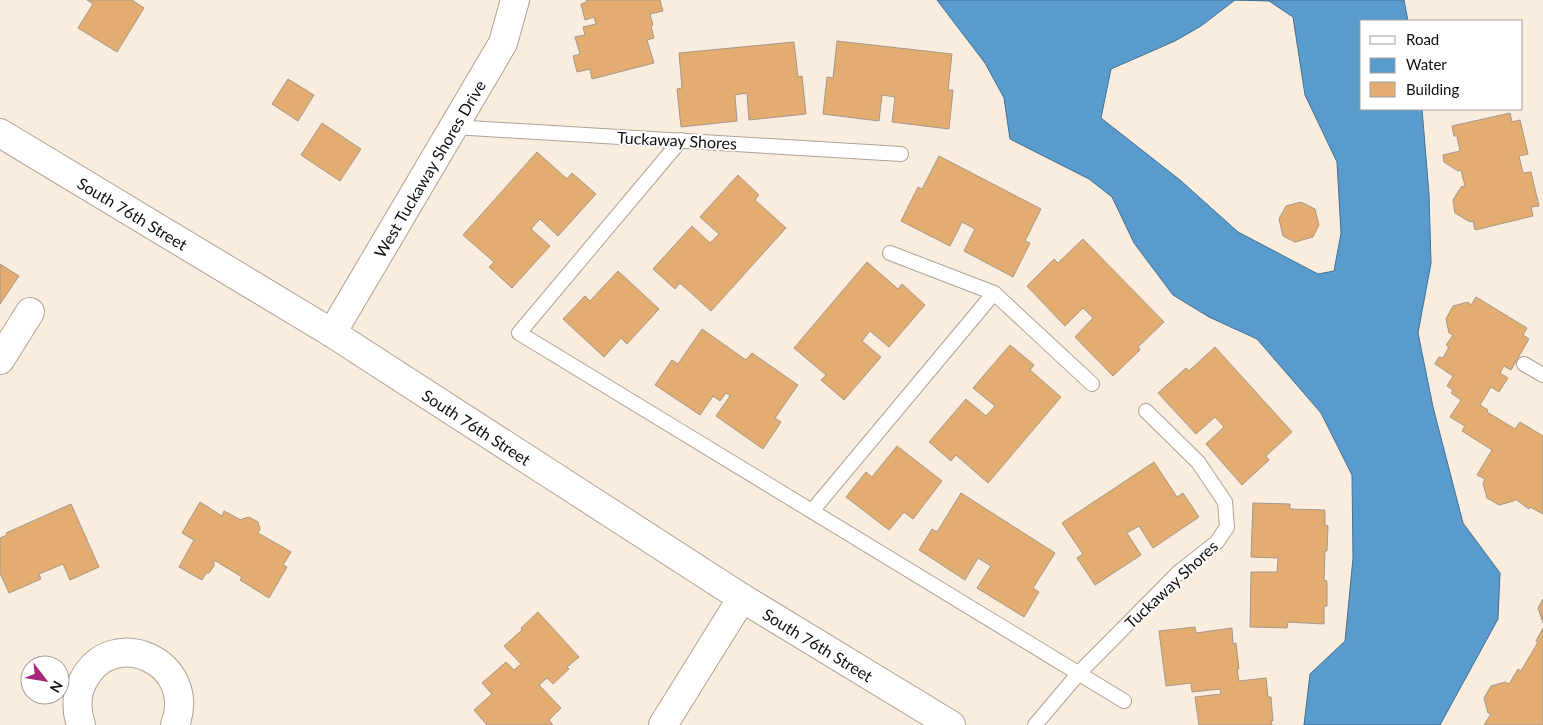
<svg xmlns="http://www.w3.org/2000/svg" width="1543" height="725" font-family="Lato,sans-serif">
  <rect width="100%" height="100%" fill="#fbedde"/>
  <path fill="#599bcc" stroke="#447192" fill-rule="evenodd" d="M937 0H1404L1408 21H1362V109H1422L1429 194 1431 263 1418 333 1433 407 1463 523 1500 573 1498 619 1440 725H1304L1310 674 1345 641 1353 558 1352 475 1321 413 1257 339 1209 317 1173 295 1134 243 1112 197 1089 179 1010 139 1004 98 985 63ZM1235 0 1269 1 1293 17 1305 95 1337 162 1341 233 1334 271 1318 274 1238 232 1180 180 1101 118 1111 69 1175 41 1201 26Z"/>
  <g fill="#e3ac71" stroke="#a5988a">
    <polygon points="87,0 132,0 144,8 117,52 78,28 93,4"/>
    <polygon points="586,0 660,0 663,11 650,14 653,25 651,26 654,38 647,40 654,63 592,79 590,69 577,72 573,56 580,54 575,37 585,35 583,27 596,24 594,17 585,20 581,4 587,2"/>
    <polygon points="837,41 952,54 948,90 953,90 949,129 892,122 895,97 882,95 879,121 823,114 827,77 833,78"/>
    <polygon points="794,42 798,77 802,76 806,114 749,120 747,93 735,95 737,121 681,127 677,89 682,88 679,53"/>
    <polygon points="288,79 314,95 298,121 272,104"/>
    <polygon points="1510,113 1512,122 1520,120 1528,154 1519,156 1523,173 1531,172 1539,206 1531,207 1533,216 1475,230 1473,221 1470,222 1455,213 1453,200 1461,187 1465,186 1461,170 1458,171 1444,162 1443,155 1460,151 1457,136 1454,136 1452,126"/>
    <polygon points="322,123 361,149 340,181 301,155"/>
    <polygon points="537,152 567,179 572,173 596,194 558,236 540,219 531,229 550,246 512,288 489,267 494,262 463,235"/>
    <polygon points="939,156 1041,209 1025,241 1030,243 1013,277 964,251 975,229 962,222 950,246 901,221 918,187 922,189"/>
    <polygon points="738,175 759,195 755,200 786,228 711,311 680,283 675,289 653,269 692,226 710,243 719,234 700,217"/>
    <polygon points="1301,202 1315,209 1319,225 1313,237 1295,242 1283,236 1279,219 1286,206"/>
    <polygon points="1083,239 1164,322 1138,347 1140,350 1113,376 1075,337 1093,318 1083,308 1065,326 1027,286 1054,259 1058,263"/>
    <polygon points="867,262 898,289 902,284 925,305 889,347 870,331 862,341 881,357 844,400 821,380 826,375 794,348"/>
    <polygon points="0,264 19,276 0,304"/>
    <polygon points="618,271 659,309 627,344 621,338 604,357 563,319 585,296 590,301"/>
    <polygon points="1476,297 1527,328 1523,335 1529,339 1511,370 1504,366 1500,373 1508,378 1499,392 1491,387 1480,405 1488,410 1487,412 1515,429 1520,422 1543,436 1543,514 1530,507 1529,509 1515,499 1514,501 1499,505 1487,498 1483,483 1485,479 1477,475 1492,450 1462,431 1465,426 1450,417 1461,400 1451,393 1453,390 1447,386 1453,376 1435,364 1439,357 1443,358 1449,347 1446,345 1453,335 1449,333 1446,319 1453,306 1468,302 1471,305"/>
    <polygon points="702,329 746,360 752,353 798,385 775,418 781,422 763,449 716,416 730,396 726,393 720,401 713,396 700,415 655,385 672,360 678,364"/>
    <polygon points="1010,345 1034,365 1030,370 1061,397 988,483 956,455 951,461 929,442 966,399 986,416 995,406 973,388"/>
    <polygon points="1215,347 1292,432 1266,456 1269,460 1242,485 1206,444 1224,427 1215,417 1196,434 1158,393 1186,368 1189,371"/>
    <polygon points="897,446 942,481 913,519 904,512 889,530 846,497 866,472 872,477"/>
    <polygon points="1154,462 1177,497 1183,493 1199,517 1153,548 1139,526 1127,533 1141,555 1095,585 1077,558 1083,554 1062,523"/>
    <polygon points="961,493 1055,553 1033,588 1039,592 1024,617 977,588 991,566 978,558 965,580 919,550 932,529 937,532"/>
    <polygon points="200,502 222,516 224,511 241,520 242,519 249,517 258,522 260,529 258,533 291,552 283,565 287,567 269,598 240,580 242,577 214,560 214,566 209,573 206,573 202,580 179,567 194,540 182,533"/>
    <polygon points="1253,503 1290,504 1290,509 1325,510 1325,525 1328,526 1327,551 1325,551 1324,580 1327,581 1327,606 1324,606 1324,624 1288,622 1287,628 1250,627 1251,572 1277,572 1278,558 1251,557"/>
    <polygon points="71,504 99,567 70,580 63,564 39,574 41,579 9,593 0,573 0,538 7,535 6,533"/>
    <polygon points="1543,599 1543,623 1538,608"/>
    <polygon points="538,612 579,657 567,667 569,669 553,684 547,678 539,685 561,708 549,720 553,725 487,725 474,710 492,694 482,683 506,662 514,670 521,664 504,646 522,630 521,628"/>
    <polygon points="1195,627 1196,633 1232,628 1233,644 1236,643 1239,669 1237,669 1239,681 1266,678 1268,697 1271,697 1273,721 1271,721 1272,725 1199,725 1195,697 1221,694 1220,689 1192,692 1191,683 1166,686 1159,631"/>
    <polygon points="1543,628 1543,725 1484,725 1491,714 1488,713 1484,698 1491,686 1505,682 1509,684 1518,669 1521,671 1538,642 1536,641"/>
  </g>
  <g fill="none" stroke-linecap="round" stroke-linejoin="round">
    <g stroke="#afa194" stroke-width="16">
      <g id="lane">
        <polyline points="453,127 901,154"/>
        <polyline points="681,140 519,333 1124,701"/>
        <polyline points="890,253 994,293 1092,384"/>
        <polyline points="1524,364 1543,375"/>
        <polyline points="812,511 994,293"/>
        <polyline points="1035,725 1079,673 1179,572 1217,542 1227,527 1225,502 1198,462 1146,411"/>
      </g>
    </g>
    <g stroke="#afa194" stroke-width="30">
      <g id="street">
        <path id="s1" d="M332 333 503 43 515 0"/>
        <polyline points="0,360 30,312"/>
        <path d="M81 725C76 710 76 695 83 681 112 623 199 662 175 725"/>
        <polyline points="663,725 742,598"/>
      </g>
    </g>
    <g stroke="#afa194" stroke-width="30">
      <g id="secondary">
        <path id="s2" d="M0 133 332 333 742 598 951 725"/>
      </g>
    </g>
    <use href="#lane" stroke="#fff" stroke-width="14"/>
    <use href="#street" stroke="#fff" stroke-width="28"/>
    <use href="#secondary" stroke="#fff" stroke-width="28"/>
  </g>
  <g text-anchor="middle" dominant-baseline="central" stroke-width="4" stroke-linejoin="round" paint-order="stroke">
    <g font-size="16" fill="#130e0a" stroke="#fff">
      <text transform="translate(677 140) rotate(3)">Tuckaway Shores</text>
      <text stroke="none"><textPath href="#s1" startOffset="191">West Tuckaway Shores Drive</textPath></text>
      <text stroke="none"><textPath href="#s2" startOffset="155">South 76th Street</textPath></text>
      <text stroke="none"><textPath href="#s2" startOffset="560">South 76th Street</textPath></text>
      <text transform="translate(1171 584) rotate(-43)">Tuckaway Shores</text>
      <text stroke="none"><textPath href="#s2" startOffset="965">South 76th Street</textPath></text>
    </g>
  </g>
  <rect x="1360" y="20" width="162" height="90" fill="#ffffff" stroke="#a19f9d"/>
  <rect x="1370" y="36" width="25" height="8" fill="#ffffff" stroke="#a19f9d"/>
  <text x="1406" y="45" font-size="15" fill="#130e0a">Road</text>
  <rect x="1370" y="58" width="25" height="15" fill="#599bcc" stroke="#a19f9d"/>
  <text x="1406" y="70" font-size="15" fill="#130e0a">Water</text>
  <rect x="1370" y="82" width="25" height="15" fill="#e3ac71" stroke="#a19f9d"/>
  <text x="1406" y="95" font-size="15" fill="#130e0a">Building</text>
  <g transform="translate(45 680) rotate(121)"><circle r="24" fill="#ffffff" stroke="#a19f9d"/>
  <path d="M0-4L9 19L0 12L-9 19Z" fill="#a42677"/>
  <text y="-8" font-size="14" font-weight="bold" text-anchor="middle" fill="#130e0a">N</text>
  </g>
</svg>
